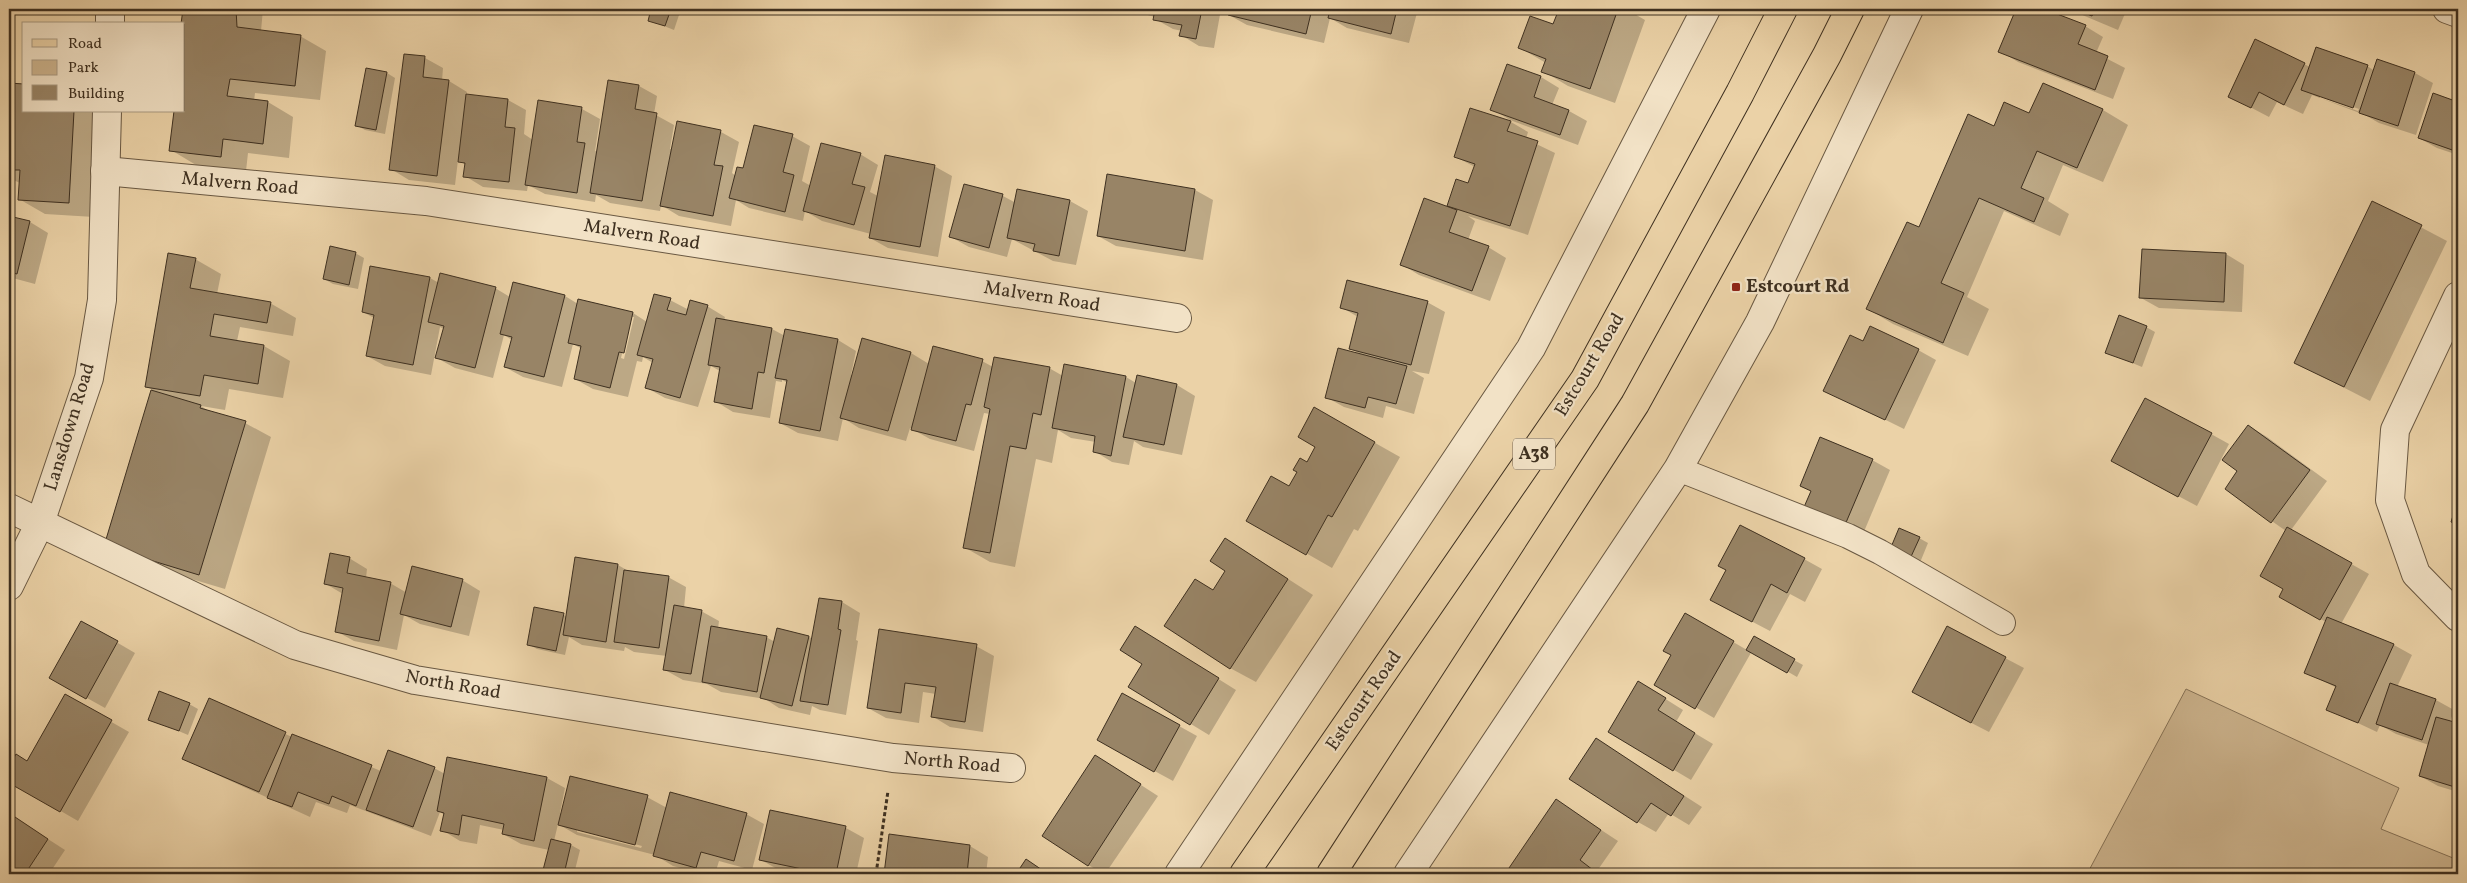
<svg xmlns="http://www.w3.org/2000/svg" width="2467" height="883" font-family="Vollkorn,serif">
  <rect width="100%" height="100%" fill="#ebd2a7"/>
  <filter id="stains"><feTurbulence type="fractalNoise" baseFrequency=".004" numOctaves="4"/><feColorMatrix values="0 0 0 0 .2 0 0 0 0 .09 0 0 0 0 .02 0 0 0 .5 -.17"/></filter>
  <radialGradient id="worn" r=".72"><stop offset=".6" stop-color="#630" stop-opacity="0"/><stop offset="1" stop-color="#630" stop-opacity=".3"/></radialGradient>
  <polygon fill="#ceb690" stroke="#867358" points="2186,689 2399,788 2381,829 2458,860 2458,874 2087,874"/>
  <g fill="#0003" fill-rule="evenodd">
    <polygon points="184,9 263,9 261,31 300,36 326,51 320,100 255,93 254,101 268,102 293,117 289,158 248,153 246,171 196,165 171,150 184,111"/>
    <polygon points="279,9 302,9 302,11"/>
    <polygon points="652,9 665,9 679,15 674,30 649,20"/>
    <polygon points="1125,9 1221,9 1214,48 1199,46 1181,35 1182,31 1173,29 1155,19 1155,17"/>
    <polygon points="1230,9 1418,9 1409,43 1347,28 1330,18 1324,43 1247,25 1229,15"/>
    <polygon points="1560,9 1626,9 1645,20 1615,103 1568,86 1543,71 1546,63 1520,48 1554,26"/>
    <polygon points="2017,9 2040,9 2085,26 2103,37 2096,53 2125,68 2113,99 2018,62 2000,51"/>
    <polygon points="2068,9 2127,9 2118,30"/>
    <polygon points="405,55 425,58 443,68 442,81 449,81 467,92 466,95 508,100 526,110 524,134 533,140 582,109 600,119 595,151 598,152 639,86 657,96 654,114 674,125 670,149 672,149 678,123 721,132 739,142 732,173 736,176 792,136 810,146 802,181 811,186 860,154 878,165 870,192 878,196 934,166 952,176 938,257 888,248 870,238 871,234 822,221 805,211 803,221 749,208 736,200 731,226 679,216 661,205 660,211 610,203 596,195 595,202 545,194 528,185 527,191 483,187 465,176 466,165 458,160 455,185 409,180 391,169"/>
    <path d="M2378 61 2415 73 2433 83 2416 135 2379 123 2365 115 2312 95 2303 114 2277 102 2269 117 2229 96 2304 64 2310 67 2367 66 2375 71ZM2320 95 2359 109 2358 111 2320 98Z"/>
    <polygon points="1508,66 1541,77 1559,88 1552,105 1569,111 1587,121 1578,145 1510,120 1492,109"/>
    <polygon points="387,73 395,78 385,134 365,130 356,125"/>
    <polygon points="9,84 24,111 100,111 94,217 45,214 19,199 20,183 9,178"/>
    <polygon points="2043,84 2103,110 2128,125 2103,182 2063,165 2048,201 2069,214 2060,236 2004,211 1967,297 1989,309 1968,356 1893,324 1868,309 1920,228 1995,127 2030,114"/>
    <polygon points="2434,95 2458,103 2458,155 2437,148 2419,138"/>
    <polygon points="1471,109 1511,122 1528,132 1526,139 1555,153 1528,235 1468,216 1475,221 1468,240 1488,247 1506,258 1490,301 1419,275 1401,264 1448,208 1457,181 1469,185 1475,167 1456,157"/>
    <polygon points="965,185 1003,196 1016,203 1070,201 1088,211 1076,265 1053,261 1012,239 1007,257 969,247 951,237"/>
    <polygon points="1195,190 1213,200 1203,260 1116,246 1098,236"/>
    <polygon points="2373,202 2447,241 2370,401 2296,363"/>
    <polygon points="9,217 30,222 48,233 35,284 9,277"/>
    <polygon points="355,253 364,258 358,289 333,284 324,279"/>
    <polygon points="2226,254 2244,265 2242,312 2159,308 2141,298"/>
    <polygon points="195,259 221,274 217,294 270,303 296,318 293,336 240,327 237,341 264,346 290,361 283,398 229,389 225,410 201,406 212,413 245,423 271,437 225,589 131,561 105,546 152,390 146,386"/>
    <path d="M430 278 439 283 495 288 510 297 514 284 565 296 578 304 579 301 633 313 647 322 670 300 689 310 707 306 725 317 724 321 772 329 785 336 838 340 856 351 851 375H853L911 353 929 364 982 361 993 367 1049 368 1063 376 1126 377 1136 383 1138 377 1177 385 1195 396 1182 455 1143 447 1134 441 1129 465 1112 462 1094 451 1096 442 1071 438 1058 430 1052 463 1036 459 1015 567 990 562 964 547 990 414 984 413 974 451 930 439 910 428 906 441 859 428 843 418 838 441 798 433 780 423 788 383 782 380V382L776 381 770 418 733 412 715 401 720 371 711 366 698 407 665 398 647 388 653 363 643 357 642 362 637 361 628 397 593 389 575 379 582 349 573 344 562 387 523 377 505 367 512 340 504 335 493 378 455 368 437 358 444 329 440 327 431 375 385 366 367 356 374 318 363 312ZM631 317H634L624 359 621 358Z"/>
    <polygon points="1427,302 1445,312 1429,374 1412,371 1424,378 1414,414 1386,406 1383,418 1344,407 1326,397 1361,355 1350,348 1358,317 1341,307"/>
    <polygon points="2146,327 2155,332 2142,367 2106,352"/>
    <polygon points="1864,343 1918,350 1936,360 1904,429 1825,390"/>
    <polygon points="1315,409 1400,457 1358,531 1354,529 1332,568 1248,520 1289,488 1307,464 1317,447"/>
    <polygon points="2249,426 2267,437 2327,481 2291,530 2369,574 2341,624 2394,645 2412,655 2397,687 2436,700 2454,710 2450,722 2458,725 2458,792 2438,786 2420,776 2429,745 2396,734 2380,725 2377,732 2328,709 2337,688 2305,672 2326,622 2280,597 2285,589 2286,531 2226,489 2239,471"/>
    <polygon points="2211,434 2229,444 2197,506 2131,471"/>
    <polygon points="1872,460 1890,470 1860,541 1812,492"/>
    <polygon points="1919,538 1928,543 1919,565 1899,557"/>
    <polygon points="1251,555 1313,595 1256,682 1230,668 1214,591"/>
    <polygon points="349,558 367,569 366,578 390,583 407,593 462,580 480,591 469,636 420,624 404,615 397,650 354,641 336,631 343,594 326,584"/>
    <polygon points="576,559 618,565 630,572 668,577 686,587 684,608 701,611 719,621 718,629 766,637 775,642 809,637 813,639 820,599 842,602 860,613 856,640 858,641 846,715 820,710 812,706 810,715 779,708 765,699 721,692 707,684 683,680 665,670 667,656 634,652 625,647 624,651 582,645 569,637 565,655 537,649 528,644 564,615 567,617"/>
    <polygon points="1804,559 1822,569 1805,602 1790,594 1770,631 1730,610"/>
    <polygon points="1685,614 1747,650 1754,638 1803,665 1797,677 1752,651 1714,718 1656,684 1673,655"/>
    <polygon points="82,622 135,653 105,708 51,678"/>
    <polygon points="1948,628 2024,668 1989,732 1931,702"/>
    <polygon points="880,631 976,646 994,656 983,732 950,727 932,716 936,694 923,692 919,723 886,718 868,708"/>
    <polygon points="1153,638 1236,690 1209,735 1130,687 1144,664"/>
    <polygon points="1656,693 1683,710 1676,722 1713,744 1691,780 1610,732"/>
    <polygon points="66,696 129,732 78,821 9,781 9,769 16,756 28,763"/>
    <path d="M210 700 292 737 293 735 381 771 434 768 445 774 547 778 565 788 560 813 562 814 647 797 667 808 746 814 764 824 752 870 719 861 715 874H704L673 866 655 855 577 835 558 824 554 841 571 845 580 850 574 874H544L549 850 521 844 503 834 504 830 480 825 477 844 460 841 442 830 445 815 440 812 431 836 350 805 347 813 316 802 310 817 202 768 184 758ZM577 829 642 846 641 848 577 832Z"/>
    <polygon points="189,704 198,709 188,735 150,719"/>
    <polygon points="1179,726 1197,736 1173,781 1116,750"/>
    <polygon points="1596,739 1702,807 1689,825 1669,813 1656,832 1638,822"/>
    <polygon points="1113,767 1158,796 1105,874 1088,865"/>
    <polygon points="1557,801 1618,841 1597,871 1601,874 1520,874 1511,868"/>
    <polygon points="771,811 846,828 864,838 856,874 799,874 779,870 761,860"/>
    <polygon points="9,814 65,850 49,874 9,874"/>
    <polygon points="890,836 970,846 988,857 986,874 885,874"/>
  </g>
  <g fill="#988466" stroke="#3e3020">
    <polygon points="183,9 236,9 237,27 301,35 295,86 230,79 227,96 268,101 263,144 223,139 221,157 169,151 174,111 184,111 184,24 181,24"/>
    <polygon points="651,9 671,9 665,26 648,21"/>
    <polygon points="1155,9 1202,9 1196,39 1179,36 1182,25 1153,20"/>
    <polygon points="1229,9 1312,9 1306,34 1228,15"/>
    <polygon points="1330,9 1397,9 1391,34 1328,18"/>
    <polygon points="1559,9 1618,9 1590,89 1541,72 1546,59 1518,48 1530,16 1553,24"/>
    <polygon points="2016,9 2044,9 2086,25 2078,44 2108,56 2095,90 1998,52"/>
    <polygon points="2075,9 2095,9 2092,16"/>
    <polygon points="2255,39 2305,63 2284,105 2259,92 2251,108 2228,97"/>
    <polygon points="2316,47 2368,65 2353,108 2301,90"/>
    <polygon points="404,54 425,56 423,77 449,80 437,176 389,170"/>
    <polygon points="2377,59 2415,72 2398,126 2359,113"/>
    <polygon points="1507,64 1541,76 1534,97 1569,110 1560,135 1490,110"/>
    <polygon points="366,68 387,72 376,130 355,126"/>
    <polygon points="608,80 639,85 635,109 657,113 642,201 590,193"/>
    <polygon points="9,83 24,84 24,111 74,111 69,203 18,200 20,170 9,170"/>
    <polygon points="2043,83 2103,109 2077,168 2037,151 2021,188 2044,198 2034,222 1979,198 1941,283 1964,293 1943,343 1866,309 1907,222 1919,227 1968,114 1994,126 2004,102 2029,113"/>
    <polygon points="2433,93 2458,102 2458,152 2418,138"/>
    <polygon points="466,94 508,99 505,127 515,128 509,182 463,177 465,163 458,162"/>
    <polygon points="538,100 582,107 577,142 585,143 577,193 525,185"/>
    <polygon points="1470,108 1511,121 1507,131 1538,141 1510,226 1447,206 1456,179 1468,183 1475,164 1454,157"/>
    <polygon points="677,121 721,130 714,165 723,166 713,216 660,206"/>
    <polygon points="754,125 793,134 783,172 794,175 785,212 729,198 737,167 743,168"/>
    <polygon points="821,143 861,153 852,184 865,187 854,225 803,211"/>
    <polygon points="885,155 935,165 920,247 869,238"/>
    <polygon points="1107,174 1195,189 1185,251 1097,236"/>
    <polygon points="964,184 1003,194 989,248 949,237"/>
    <polygon points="1017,189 1070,200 1059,256 1033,251 1035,244 1007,238"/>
    <polygon points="1424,198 1457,210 1449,232 1489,246 1472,291 1400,265"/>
    <polygon points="2372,201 2422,225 2344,387 2294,363"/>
    <polygon points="9,216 30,221 17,274 9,272"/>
    <polygon points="330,246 356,252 349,285 323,279"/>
    <polygon points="2142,249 2226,253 2224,302 2139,298"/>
    <polygon points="168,253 196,258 190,288 271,302 267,323 214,314 210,336 264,345 258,384 204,375 200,396 145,387"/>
    <polygon points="370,266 430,277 413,365 366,356 374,315 362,312"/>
    <polygon points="440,273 496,287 475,368 435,358 444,326 428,322"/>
    <polygon points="1347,280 1428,301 1411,365 1349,349 1358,313 1340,308"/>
    <polygon points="513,282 565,295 544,377 504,367 512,337 500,334"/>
    <polygon points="654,294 671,298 667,310 686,315 690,300 708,305 680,398 645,388 653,359 637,355"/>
    <polygon points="578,299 633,312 624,353 619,352 610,388 574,379 581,346 568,343"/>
    <polygon points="2119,315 2147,326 2133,363 2105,353"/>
    <polygon points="716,318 772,328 764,373 758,372 752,409 714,402 720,367 708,365"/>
    <polygon points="1870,326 1919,349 1885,420 1823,391 1850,335 1863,341"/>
    <polygon points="785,329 838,339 820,431 779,423 787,380 775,378"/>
    <polygon points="862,338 911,352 888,431 840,418"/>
    <polygon points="933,346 983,359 971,405 966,404 956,441 911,430"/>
    <polygon points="1338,348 1407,366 1396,404 1368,397 1365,408 1325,398"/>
    <polygon points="994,357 1050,367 1041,415 1033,413 1026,449 1010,446 990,553 963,548 990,409 984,407"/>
    <polygon points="1064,364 1126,376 1111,456 1093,452 1095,436 1052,428"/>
    <polygon points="1137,375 1177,384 1164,445 1123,437"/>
    <polygon points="151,390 201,405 200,408 246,421 199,575 104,546"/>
    <polygon points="2145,398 2212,433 2178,497 2111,461"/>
    <polygon points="1314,407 1375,442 1332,517 1328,515 1306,555 1246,521 1271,476 1289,486 1297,472 1293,470 1300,458 1307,462 1315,447 1298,437"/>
    <polygon points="2248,425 2310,470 2271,523 2225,489 2237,471 2222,460"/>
    <polygon points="1820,437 1873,459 1842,532 1801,514 1811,491 1800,486"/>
    <polygon points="2458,500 2458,525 2451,522"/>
    <polygon points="1740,525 1805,558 1787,593 1771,584 1752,622 1710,600 1726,570 1718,566"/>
    <polygon points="2287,527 2352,563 2320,620 2279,597 2283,589 2260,576"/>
    <polygon points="1899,528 1920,537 1909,561 1889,552"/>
    <polygon points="1225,538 1288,579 1230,669 1164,626 1195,579 1213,590 1225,571 1210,561"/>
    <polygon points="330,553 350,557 347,573 391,582 379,641 335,632 343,588 324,584"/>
    <polygon points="575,557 618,564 606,642 563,635"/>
    <polygon points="412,566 463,579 451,627 400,614"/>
    <polygon points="624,570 669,576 659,648 614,642"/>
    <polygon points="819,598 842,601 838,629 841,630 828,705 800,701"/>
    <polygon points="674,605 702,610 691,674 663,670"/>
    <polygon points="534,607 564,613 556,651 527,645"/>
    <polygon points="1685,613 1734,641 1695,709 1654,685 1671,655 1663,651"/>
    <polygon points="2327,617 2394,644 2358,723 2326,710 2336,686 2304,673"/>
    <polygon points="81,621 118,641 86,699 49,678"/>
    <polygon points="711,626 767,636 757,692 702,682"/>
    <polygon points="1135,626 1219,678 1190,725 1128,687 1142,664 1120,650"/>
    <polygon points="1947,626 2006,657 1971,723 1912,692"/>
    <polygon points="777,628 809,636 792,706 760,698"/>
    <polygon points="879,629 977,644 965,722 931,717 936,687 905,683 901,713 867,708"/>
    <polygon points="1754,636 1795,659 1787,673 1746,650"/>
    <polygon points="1638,681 1666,698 1658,710 1695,733 1673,771 1608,732"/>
    <polygon points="2390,683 2436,699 2422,740 2376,724"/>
    <polygon points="159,691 190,703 179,731 148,720"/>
    <polygon points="1122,693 1180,725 1154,772 1097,740"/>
    <polygon points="65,694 112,720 60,812 9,783 9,767 16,754 27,761"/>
    <polygon points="209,698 286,732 259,792 182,759"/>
    <polygon points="2436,717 2458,723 2458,788 2419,776"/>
    <polygon points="292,734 372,765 356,806 332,796 329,804 298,792 292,807 267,798"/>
    <polygon points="1596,738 1684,796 1671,816 1651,803 1637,823 1569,779"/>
    <polygon points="388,750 435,767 413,827 366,810"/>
    <polygon points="1095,755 1141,784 1088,866 1042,836"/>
    <polygon points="447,757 547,777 534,841 502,834 504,824 462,815 459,835 440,831 444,813 437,811"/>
    <polygon points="570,776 648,795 635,845 558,825"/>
    <polygon points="670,792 747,813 734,861 701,852 696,868 653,856"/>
    <polygon points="1556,799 1601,830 1580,860 1593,870 1590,874 1518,874 1509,868"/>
    <polygon points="770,810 846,826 836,874 826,874 759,860"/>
    <polygon points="9,813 48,839 25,874 9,874"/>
    <polygon points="889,834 970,845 967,874 884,874"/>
    <polygon points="551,839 571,844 564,874 542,874"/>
    <polygon points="1026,859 1048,874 1016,874"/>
    <polygon points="304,869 317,874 302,874"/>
  </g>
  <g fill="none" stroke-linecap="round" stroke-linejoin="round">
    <g stroke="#695842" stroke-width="26">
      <polyline id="service" points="1678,469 1848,536 1880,552 2003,623"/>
    </g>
    <g stroke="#695842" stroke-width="30">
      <g id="minor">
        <polyline points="2447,9 2458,13"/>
        <polyline points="110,24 110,9"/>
        <polyline points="105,171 426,201 1177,318"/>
        <polyline points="2458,296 2395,430 2390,500 2416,574 2458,617"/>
        <polyline points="9,508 295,645 415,680 893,758 1011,768"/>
        <polyline points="9,586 40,523 89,378 102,300 107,111"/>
        <polyline points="1179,874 1531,348 1706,9"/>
        <polyline points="1408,874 1678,469 1760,322 1909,9"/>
      </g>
    </g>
    <g stroke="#3e3020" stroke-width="30">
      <g id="primary">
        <polyline points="1244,874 1585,379 1740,93 1783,9"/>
        <polyline points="1331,874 1635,404 1827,55 1850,9"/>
      </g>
    </g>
    <polyline stroke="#3e3020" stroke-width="3" stroke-dasharray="4 2.5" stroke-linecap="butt" points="876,874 888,791"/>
    <use href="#service" stroke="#f2e2c6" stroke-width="24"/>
    <use href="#minor" stroke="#f2e2c6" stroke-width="28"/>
    <use href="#primary" stroke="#ebd2a7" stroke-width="28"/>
  </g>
  <rect fill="#8f2418" stroke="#f2e2c6" stroke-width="2" x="1731" y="282" width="10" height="10" rx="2.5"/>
  <g text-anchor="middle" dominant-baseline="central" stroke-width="4.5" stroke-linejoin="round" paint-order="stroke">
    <rect fill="#f2e2c6" stroke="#746552" stroke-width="1" x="1513" y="438.5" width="42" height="31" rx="4"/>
    <g font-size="18" font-weight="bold" fill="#3e3020">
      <text x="1534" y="454">A38</text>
    </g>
    <g font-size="19" fill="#3e3020" stroke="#f2e2c6">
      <text transform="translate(240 184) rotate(5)">Malvern Road</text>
      <text transform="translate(642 235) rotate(9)">Malvern Road</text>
      <text transform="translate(1042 297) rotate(9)">Malvern Road</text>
      <text transform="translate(1590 365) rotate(-59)">Estcourt Road</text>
      <text transform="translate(70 427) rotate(-73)">Lansdown Road</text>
      <text transform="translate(453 685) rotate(10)">North Road</text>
      <text transform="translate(1364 701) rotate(-55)">Estcourt Road</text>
      <text transform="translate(952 763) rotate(5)">North Road</text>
    </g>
    <g font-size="19" font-weight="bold" fill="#3e3020" stroke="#f2e2c6" text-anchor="start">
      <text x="1746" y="287">Estcourt Rd</text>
    </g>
  </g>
  <rect width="2467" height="883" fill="none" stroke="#ebd2a7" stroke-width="30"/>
  <rect x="10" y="10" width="2447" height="863" fill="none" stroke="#3e3020" stroke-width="2.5"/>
  <rect x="15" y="15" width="2437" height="853" fill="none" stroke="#3e3020"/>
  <rect x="22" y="22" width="162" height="90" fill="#f2e2c6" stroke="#aa9b84"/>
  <rect x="32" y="39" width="25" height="8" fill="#ebd2a7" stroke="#aa9b84"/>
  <text x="68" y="48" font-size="15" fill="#3e3020">Road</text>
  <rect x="32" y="60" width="25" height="15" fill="#ceb690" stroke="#aa9b84"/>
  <text x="68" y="72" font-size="15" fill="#3e3020">Park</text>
  <rect x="32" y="85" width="25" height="15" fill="#988466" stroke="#aa9b84"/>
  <text x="68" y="98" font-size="15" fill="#3e3020">Building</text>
  <rect width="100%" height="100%" filter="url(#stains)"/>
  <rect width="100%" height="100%" fill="url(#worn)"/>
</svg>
